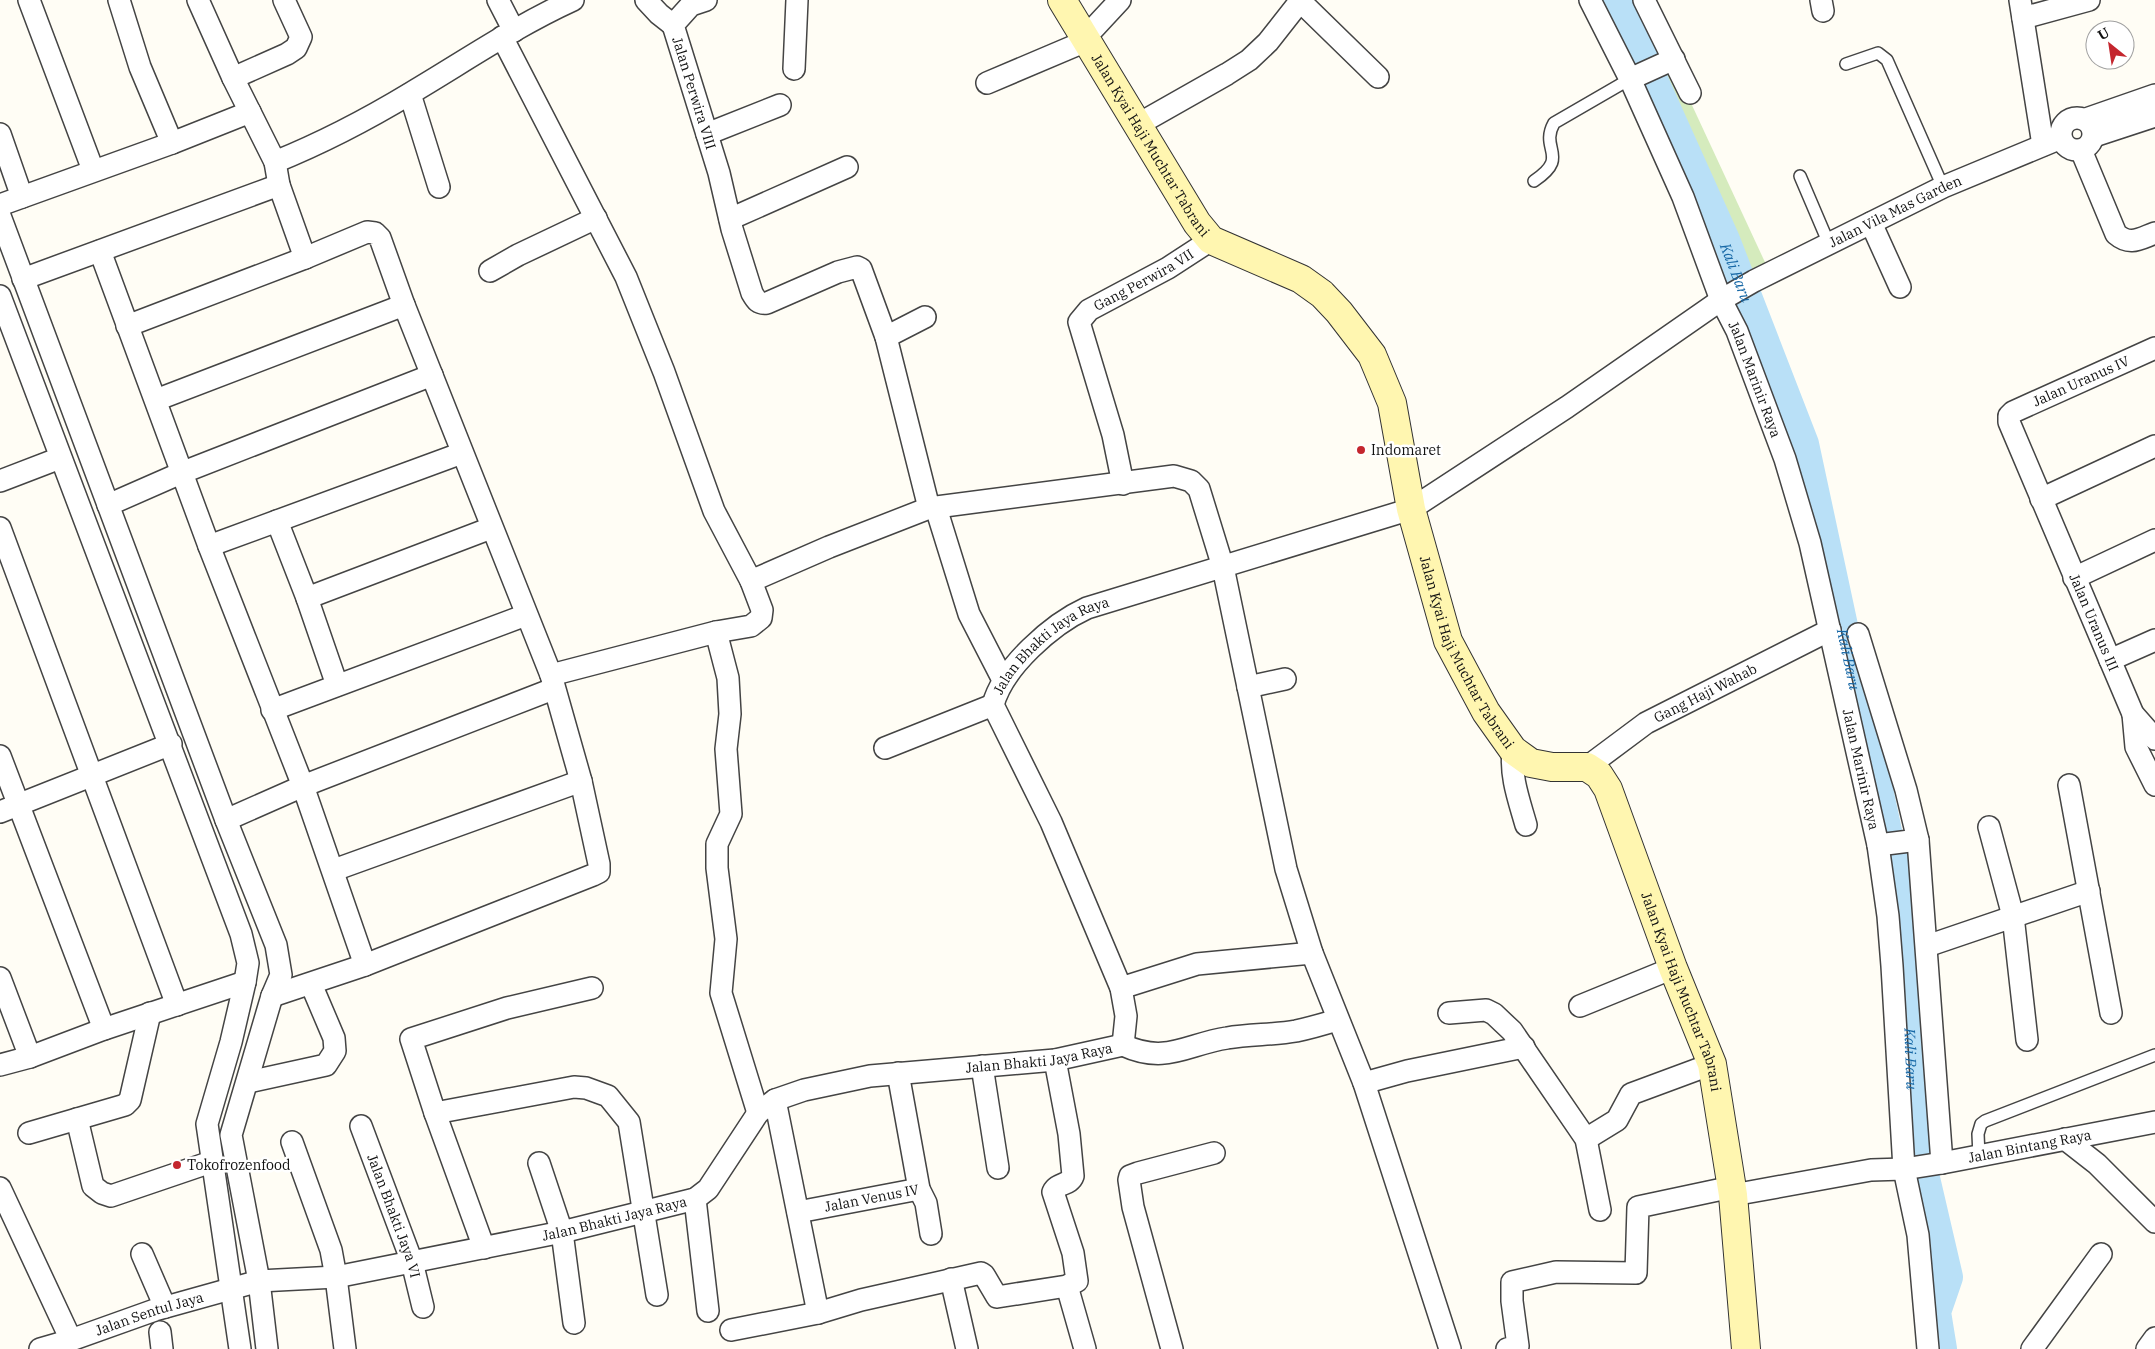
<svg xmlns="http://www.w3.org/2000/svg" width="2155" height="1349" font-family="'IBM Plex Serif',serif">
  <rect width="100%" height="100%" fill="#fffdf5"/>
  <polygon fill="#d5ebbd" points="1590,0 1639,0 1671,60 1770,273 1721,300"/>
  <g fill="none" stroke-linecap="round" stroke-linejoin="round">
    <path stroke="#b9e0f7" stroke-width="32" id="s1" d="M1616 0 1724 240 1803 444 1907 929 1914 1135 1947 1277 1935 1312 1941 1349"/>
    <g stroke="#444" stroke-width="14">
      <g id="lane">
        <polyline points="1846,64 1878,53 1887,60 1943,187"/>
        <polyline points="1800,176 1829,244"/>
        <path d="M1534 181C1571 156 1539 150 1554 123L1630 79"/>
        <polyline points="1979,1156 1978,1134 1981,1124 1985,1121 2155,1055"/>
      </g>
    </g>
    <g stroke="#444" stroke-width="24">
      <g id="street">
        <polyline points="29,0 93,170"/>
        <polyline points="119,0 140,67 172,143"/>
        <polyline points="198,0 233,78 275,162 279,185 305,258"/>
        <polyline points="498,0 514,31"/>
        <polyline points="646,0 659,14 673,25"/>
        <path id="s2" d="M706 0 691 5 673 25 719 173 732 229 752 293C756 300 758 304 767 303L838 272 857 267 861 269 886 337 929 508"/>
        <polyline points="1299,0 1378,77"/>
        <path id="s3" d="M1590 0 1630 79 1683 197 1721 300 1737 331 1785 459 1810 543 1878 845 1888 916 1892 966 1904 1169 1918 1235 1928 1349"/>
        <polyline points="1644,0 1690,93"/>
        <polyline points="1821,0 1823,11"/>
        <polyline points="2020,0 2043,145"/>
        <polyline points="2023,18 2089,0"/>
        <polyline points="1082,35 1094,28 1120,0"/>
        <polyline points="502,37 626,277 664,372 714,511 751,581 762,610 761,618 751,626 716,632 551,675"/>
        <polyline points="794,69 797,0"/>
        <polyline points="233,78 287,54 296,48 301,37 284,0"/>
        <polyline points="1630,79 1674,59"/>
        <polyline points="987,83 1086,41"/>
        <polyline points="410,94 439,187"/>
        <circle cx="2077" cy="134" r="16"/>
        <polyline points="2086,119 2155,95"/>
        <polyline points="1137,125 1227,74 1249,60 1268,42 1301,0"/>
        <polyline points="0,134 22,197"/>
        <polyline points="707,134 780,105"/>
        <polyline points="2094,136 2155,116"/>
        <path d="M2081 150 2116 234C2130 246 2139 239 2155 233"/>
        <path d="M275 162C322 143 368 119 411 93 465 61 516 26 573 0"/>
        <polyline points="0,205 172,143 250,112"/>
        <polyline points="0,216 226,820 276,945 281,975 272,996 231,1135 259,1281 267,1349"/>
        <polyline points="730,219 847,167"/>
        <polyline points="1871,223 1900,287"/>
        <polyline points="100,251 209,546 303,786 365,965"/>
        <polyline points="490,271 518,255 596,218"/>
        <polyline points="23,279 279,185"/>
        <polyline points="0,296 241,934 248,963 245,982 231,1042 207,1124 240,1349"/>
        <polyline points="127,326 305,258 367,232 375,233 380,238 404,305 551,675 581,781 599,864 599,872 593,875 365,965 272,996"/>
        <polyline points="886,337 925,317"/>
        <path id="s4" d="M2155 348 2013 412 2009 416V422L2133 714 2155 739"/>
        <polyline points="156,400 404,305"/>
        <polyline points="0,481 60,458"/>
        <path id="s5" d="M1123 484 1113 435 1079 322 1089 310 1168 268 1211 240"/>
        <polyline points="2041,499 2155,446"/>
        <polyline points="108,505 181,473 432,375"/>
        <polyline points="936,508 969,614 1003,680"/>
        <polyline points="277,521 307,598 337,685"/>
        <polyline points="0,528 177,1005"/>
        <polyline points="209,546 462,453"/>
        <polyline points="2074,578 2155,540"/>
        <polyline points="751,581 829,547 929,508 1174,476 1191,481 1199,489 1223,567 1286,869 1312,953 1364,1083 1450,1349"/>
        <polyline points="307,598 491,528"/>
        <polyline points="716,632 728,678 730,714 726,749 731,814 717,844 717,868 726,939 721,993 758,1113"/>
        <polyline points="1858,634 1906,790 1918,840 1942,1163"/>
        <polyline points="2110,660 2155,640"/>
        <polyline points="1248,687 1285,679"/>
        <polyline points="272,710 526,615"/>
        <polyline points="2133,714 2136,747 2155,785"/>
        <polyline points="885,748 993,705"/>
        <path d="M1513 750C1510 777 1519 800 1526 825"/>
        <polyline points="0,756 104,1029"/>
        <path id="s6" d="M1587 767 1646 723 1830 630"/>
        <polyline points="2069,785 2111,1013"/>
        <polyline points="0,812 171,744"/>
        <polyline points="226,820 303,786 553,689"/>
        <polyline points="1989,827 2013,916 2027,1040"/>
        <polyline points="1878,845 1918,840"/>
        <polyline points="334,870 581,781"/>
        <polyline points="1927,946 2089,891"/>
        <polyline points="0,978 30,1057"/>
        <polyline points="1121,988 1197,964 1312,953"/>
        <polyline points="1580,1006 1673,968"/>
        <polyline points="1449,1013 1486,1010 1494,1014 1512,1031 1586,1139 1600,1210"/>
        <path id="s7" d="M1123 1045 1126 1016 1121 988 1051 822 993 705C1003 667 1052 624 1087 608L1411 509 1567 407 1721 300 1754 281 1943 187 2061 138"/>
        <path d="M1123 1045C1166 1065 1187 1044 1227 1038 1250 1034 1274 1035 1296 1031 1310 1028 1324 1024 1337 1020"/>
        <polyline points="0,1065 30,1057 104,1029 245,982"/>
        <polyline points="982,1066 998,1168"/>
        <polyline points="898,1073 919,1189 926,1203 931,1234"/>
        <polyline points="248,1082 326,1065 335,1051 334,1038 311,984"/>
        <polyline points="1364,1083 1407,1071 1524,1047"/>
        <polyline points="775,1100 818,1313"/>
        <polyline points="435,1113 574,1087 586,1088 608,1096 629,1122 657,1295"/>
        <polyline points="77,1119 93,1186 102,1193 111,1196 211,1162"/>
        <path id="s8" d="M361 1126 412 1262 423 1307"/>
        <polyline points="29,1133 125,1105 130,1100 150,1013"/>
        <polyline points="1586,1139 1617,1120 1631,1094 1712,1064"/>
        <polyline points="2065,1139 2097,1164 2155,1222"/>
        <polyline points="292,1142 331,1250 336,1277 345,1349"/>
        <polyline points="539,1163 562,1232 574,1323"/>
        <polyline points="0,1188 71,1340"/>
        <path id="s9" d="M1733 1195 1871 1170 1904 1169 1942 1163 2155 1122"/>
        <polyline points="695,1199 708,1311"/>
        <path id="s10" d="M798 1212 919 1189"/>
        <polyline points="484,1248 435,1113 411,1039 507,1008 592,988"/>
        <polyline points="142,1254 165,1307"/>
        <polyline points="951,1279 967,1349"/>
        <polyline points="1067,1286 1085,1349"/>
        <path d="M731 1330 818 1313 861 1300 981 1273 984 1275 997 1297 1067 1286 1077 1281 1073 1253 1053 1192C1057 1183 1070 1185 1073 1176L1069 1134 1055 1060"/>
        <polyline points="160,1332 162,1349"/>
        <path id="s11" d="M40 1349 71 1340 155 1310 259 1281 336 1277 562 1232 695 1199 708 1189 758 1113 775 1100 804 1090 870 1076 1055 1060 1123 1045"/>
        <polyline points="1172,1349 1133,1207 1129,1180 1130,1176 1138,1173 1214,1153"/>
        <polyline points="1507,1349 1518,1346 1512,1301 1512,1282 1556,1272 1636,1273 1638,1207 1732,1187"/>
        <polyline points="2032,1349 2101,1254"/>
        <polyline points="2147,1349 2155,1338"/>
      </g>
    </g>
    <g stroke="#333" stroke-width="30">
      <g id="secondary">
        <path id="s12" d="M1062 0 1197 223 1211 240 1301 279 1322 294 1339 312 1372 355 1392 403 1411 509 1448 641 1486 712 1513 750 1531 763 1552 767H1587L1599 775 1608 789 1673 968 1712 1064 1733 1195 1746 1349"/>
      </g>
    </g>
    <use href="#lane" stroke="#fff" stroke-width="11"/>
    <use href="#street" stroke="#fff" stroke-width="21"/>
    <use href="#secondary" stroke="#fff6b0" stroke-width="28"/>
  </g>
  <g fill="#c4262e" stroke="#fff" stroke-width="2">
    <circle cx="1361" cy="450" r="5"/>
    <circle cx="177" cy="1165" r="5"/>
  </g>
  <g text-anchor="middle" dominant-baseline="central" stroke-width="5" stroke-linejoin="round" paint-order="stroke">
    <g font-size="14" fill="#111" stroke="#fff">
      <text stroke="none"><textPath href="#s2" startOffset="114">Jalan Perwira VIII</textPath></text>
      <text stroke="none"><textPath href="#s12" startOffset="170">Jalan Kyai Haji Muchtar Tabrani</textPath></text>
      <text stroke="none"><textPath href="#s7" startOffset="1415">Jalan Vila Mas Garden</textPath></text>
      <text stroke="none"><textPath href="#s5" startOffset="246">Gang Perwira VII</textPath></text>
      <text stroke="none"><textPath href="#s3" startOffset="414">Jalan Marinir Raya</textPath></text>
      <text transform="translate(2081 381) rotate(-24)">Jalan Uranus IV</text>
      <text stroke="none"><textPath href="#s4" startOffset="385">Jalan Uranus III</textPath></text>
      <text stroke="none"><textPath href="#s7" startOffset="455">Jalan Bhakti Jaya Raya</textPath></text>
      <text stroke="none"><textPath href="#s12" startOffset="800">Jalan Kyai Haji Muchtar Tabrani</textPath></text>
      <text stroke="none"><textPath href="#s6" startOffset="140">Gang Haji Wahab</textPath></text>
      <text stroke="none"><textPath href="#s3" startOffset="819">Jalan Marinir Raya</textPath></text>
      <text stroke="none"><textPath href="#s12" startOffset="1235">Jalan Kyai Haji Muchtar Tabrani</textPath></text>
      <text stroke="none"><textPath href="#s11" startOffset="1071">Jalan Bhakti Jaya Raya</textPath></text>
      <text stroke="none"><textPath href="#s9" startOffset="301">Jalan Bintang Raya</textPath></text>
      <text stroke="none"><textPath href="#s10" startOffset="75">Jalan Venus IV</textPath></text>
      <text stroke="none"><textPath href="#s8" startOffset="96">Jalan Bhakti Jaya VI</textPath></text>
      <text stroke="none"><textPath href="#s11" startOffset="591">Jalan Bhakti Jaya Raya</textPath></text>
      <text stroke="none"><textPath href="#s11" startOffset="115">Jalan Sentul Jaya</textPath></text>
    </g>
    <g font-size="14" fill="#111" stroke="#fff" text-anchor="start">
      <text x="1371" y="450">Indomaret</text>
      <text x="187" y="1165">Tokofrozenfood</text>
    </g>
    <g font-size="15" font-style="italic" fill="#1768a6" stroke="#fff">
      <text stroke="none"><textPath href="#s1" startOffset="298">Kali Baru</textPath></text>
      <text stroke="none"><textPath href="#s1" startOffset="702">Kali Baru</textPath></text>
      <text stroke="none"><textPath href="#s1" startOffset="1108">Kali Baru</textPath></text>
    </g>
  </g>
  <g transform="translate(2110 45) rotate(330)"><circle r="24" fill="#ffffff" stroke="#a0a0a0"/>
  <path d="M0-4L9 19L0 12L-9 19Z" fill="#c4262e"/>
  <text y="-8" font-size="14" font-weight="bold" text-anchor="middle" fill="#111111">U</text>
  </g>
</svg>
